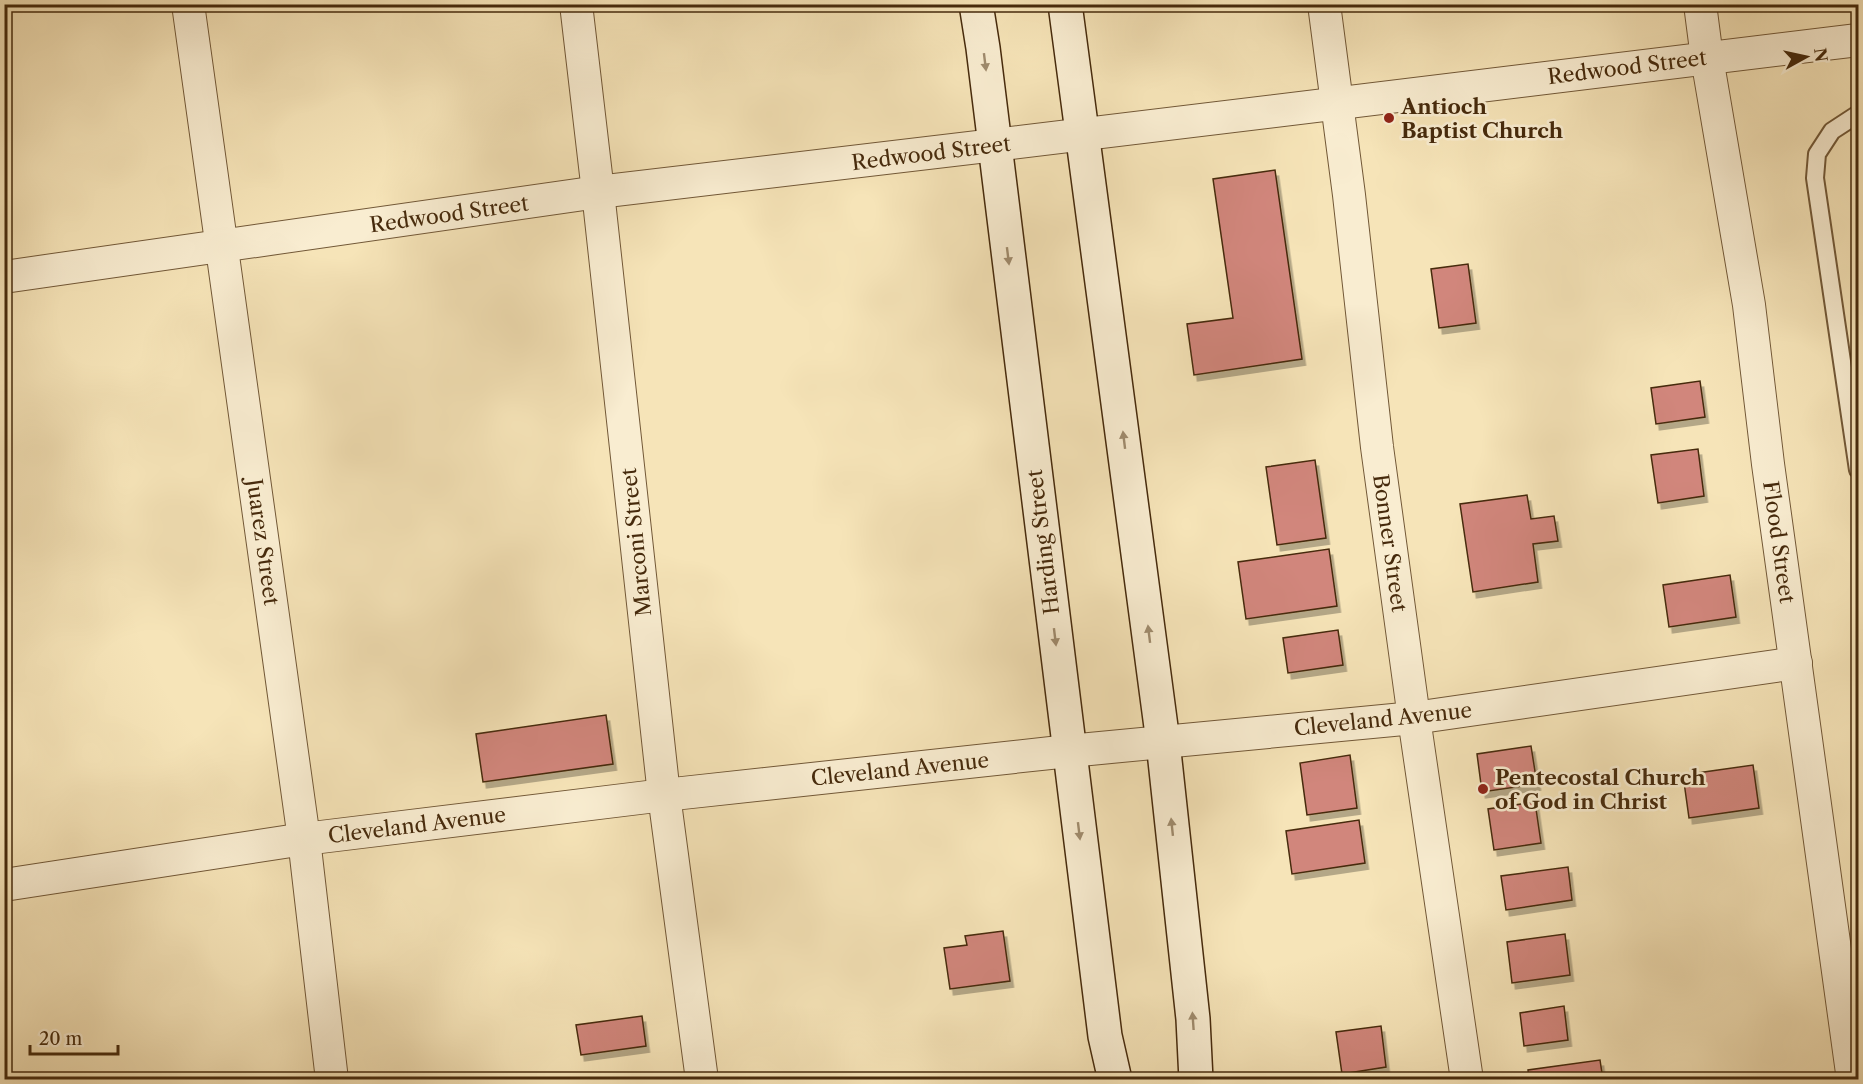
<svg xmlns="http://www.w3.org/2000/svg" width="1863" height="1084" font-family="'Libre Caslon Text',serif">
  <defs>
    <filter id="shadow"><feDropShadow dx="3.5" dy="6" stdDeviation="0" flood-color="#0004"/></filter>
  </defs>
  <rect width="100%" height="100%" fill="#f6e4b8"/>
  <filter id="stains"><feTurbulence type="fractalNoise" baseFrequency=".00333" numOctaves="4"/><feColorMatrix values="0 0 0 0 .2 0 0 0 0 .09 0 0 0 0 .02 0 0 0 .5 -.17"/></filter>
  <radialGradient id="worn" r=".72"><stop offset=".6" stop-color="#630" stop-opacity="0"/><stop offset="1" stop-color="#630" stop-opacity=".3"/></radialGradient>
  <g fill="#d1867c" stroke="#462a0c" stroke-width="1.5" filter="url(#shadow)">
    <polygon points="1275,170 1302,359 1194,375 1187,324 1233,318 1213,179"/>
    <polygon points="1468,264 1476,323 1439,328 1431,269"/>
    <polygon points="1700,381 1705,417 1656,424 1651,388"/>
    <polygon points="1698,449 1704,496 1658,503 1651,455"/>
    <polygon points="1315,460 1326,538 1277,545 1266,467"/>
    <polygon points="1527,495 1531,519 1554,516 1558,541 1533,544 1538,582 1473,592 1460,504"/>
    <polygon points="1329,549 1337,606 1246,619 1238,562"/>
    <polygon points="1730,575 1736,617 1669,627 1663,585"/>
    <polygon points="1338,630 1343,665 1288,673 1283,638"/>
    <polygon points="606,715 613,764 483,782 476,734"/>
    <polygon points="1531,746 1537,784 1482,792 1477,754"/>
    <polygon points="1350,755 1357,808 1307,815 1300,763"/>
    <polygon points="1753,765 1759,808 1689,818 1683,775"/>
    <polygon points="1535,802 1541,843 1494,850 1488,809"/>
    <polygon points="1359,820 1365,863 1292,874 1286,831"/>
    <polygon points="1568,867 1572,900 1506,910 1501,876"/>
    <polygon points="1003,931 1010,981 950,989 944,948 967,945 965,936"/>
    <polygon points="1565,934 1570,975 1512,983 1507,942"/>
    <polygon points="1564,1006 1568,1040 1524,1046 1520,1013"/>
    <polygon points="642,1016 646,1046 581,1055 576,1025"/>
    <polygon points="1381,1026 1386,1067 1342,1074 1336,1032"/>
    <polygon points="1600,1060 1603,1080 1529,1080 1528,1070"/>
  </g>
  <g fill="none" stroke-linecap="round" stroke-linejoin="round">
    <g stroke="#725837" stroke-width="20">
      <polyline id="lane" points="1858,114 1832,131 1817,154 1815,178 1858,470"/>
    </g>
    <g stroke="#725837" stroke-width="34">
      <g id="street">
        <polyline points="188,4 304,839 332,1080"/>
        <polyline points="576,4 598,192 664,795 702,1080"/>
        <polyline points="1324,4 1349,195 1377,447 1414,718 1467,1080"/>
        <polyline points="1700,4 1707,58 1749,305 1768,464 1853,1080"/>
        <polyline points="4,277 598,192 995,145 1858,40"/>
        <polyline points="4,885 304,839 664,795 1069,751 1414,718 1796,663"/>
      </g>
    </g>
    <g stroke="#462a0c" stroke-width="36">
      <g id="secondary">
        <polyline points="976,4 983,48 1105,1036 1115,1080"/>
        <polyline points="1065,4 1163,742 1193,1019 1196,1080"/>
      </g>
    </g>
    <use href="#lane" stroke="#f9edd1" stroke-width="16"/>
    <use href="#street" stroke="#f9edd1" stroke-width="32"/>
    <use href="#secondary" stroke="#f9edd1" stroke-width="33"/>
  </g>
  <defs><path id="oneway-solid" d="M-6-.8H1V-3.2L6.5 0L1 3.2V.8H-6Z" transform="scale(1.5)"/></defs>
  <g fill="#a08c6e">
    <use href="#oneway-solid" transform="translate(985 62) rotate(83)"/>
    <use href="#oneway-solid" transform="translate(1008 256) rotate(83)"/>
    <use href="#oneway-solid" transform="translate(1124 440) rotate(-97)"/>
    <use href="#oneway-solid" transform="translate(1149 634) rotate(-97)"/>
    <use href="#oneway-solid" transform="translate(1055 637) rotate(83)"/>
    <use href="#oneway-solid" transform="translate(1172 827) rotate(-96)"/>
    <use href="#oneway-solid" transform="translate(1079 831) rotate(83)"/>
    <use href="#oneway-solid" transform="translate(1193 1021) rotate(-94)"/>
  </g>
  <g fill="#8f2418" stroke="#f9edd1" stroke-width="2">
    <circle cx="1389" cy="118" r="6"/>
    <circle cx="1483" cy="789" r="6"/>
  </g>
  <g text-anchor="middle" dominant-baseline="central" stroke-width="5" stroke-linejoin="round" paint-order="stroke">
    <g font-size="21" fill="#462a0c" stroke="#f9edd1">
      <text transform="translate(1627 67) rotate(-7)">Redwood Street</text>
      <text transform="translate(931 153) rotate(-7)">Redwood Street</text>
      <text transform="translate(449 214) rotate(-8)">Redwood Street</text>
      <text transform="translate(263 542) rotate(82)">Juarez Street</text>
      <text transform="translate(636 542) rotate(-96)">Marconi Street</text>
      <text transform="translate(1043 542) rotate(-97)">Harding Street</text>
      <text transform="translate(1779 542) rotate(82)">Flood Street</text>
      <text transform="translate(1390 543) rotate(82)">Bonner Street</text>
      <text transform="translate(1383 719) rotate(-6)">Cleveland Avenue</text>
      <text transform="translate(900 769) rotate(-6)">Cleveland Avenue</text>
      <text transform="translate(417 825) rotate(-7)">Cleveland Avenue</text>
    </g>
    <g font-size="21" font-weight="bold" fill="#462a0c" stroke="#f9edd1" text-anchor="start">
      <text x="1401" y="106">Antioch<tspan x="1401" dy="24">Baptist Church</tspan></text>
      <text x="1495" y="777">Pentecostal Church<tspan x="1495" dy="24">of God in Christ</tspan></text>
    </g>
  </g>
  <rect width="1863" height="1084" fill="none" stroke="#f6e4b8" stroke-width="24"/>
  <rect x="6" y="6" width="1851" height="1072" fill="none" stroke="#462a0c" stroke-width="3"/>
  <rect x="12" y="12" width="1839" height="1060" fill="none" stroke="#462a0c" stroke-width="1.5"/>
  <g transform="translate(1806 57) rotate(82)" stroke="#f9edd1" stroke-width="4.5" paint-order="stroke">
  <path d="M0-4.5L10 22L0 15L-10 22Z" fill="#462a0c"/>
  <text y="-9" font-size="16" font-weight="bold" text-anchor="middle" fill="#462a0c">N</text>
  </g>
  <path d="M30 1045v9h88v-9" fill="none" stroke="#462a0c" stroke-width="3"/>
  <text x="39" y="1045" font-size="18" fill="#462a0c" stroke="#f9edd1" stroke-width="4.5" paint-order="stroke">20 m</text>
  <rect width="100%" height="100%" filter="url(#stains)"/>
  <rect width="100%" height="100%" fill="url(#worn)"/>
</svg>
